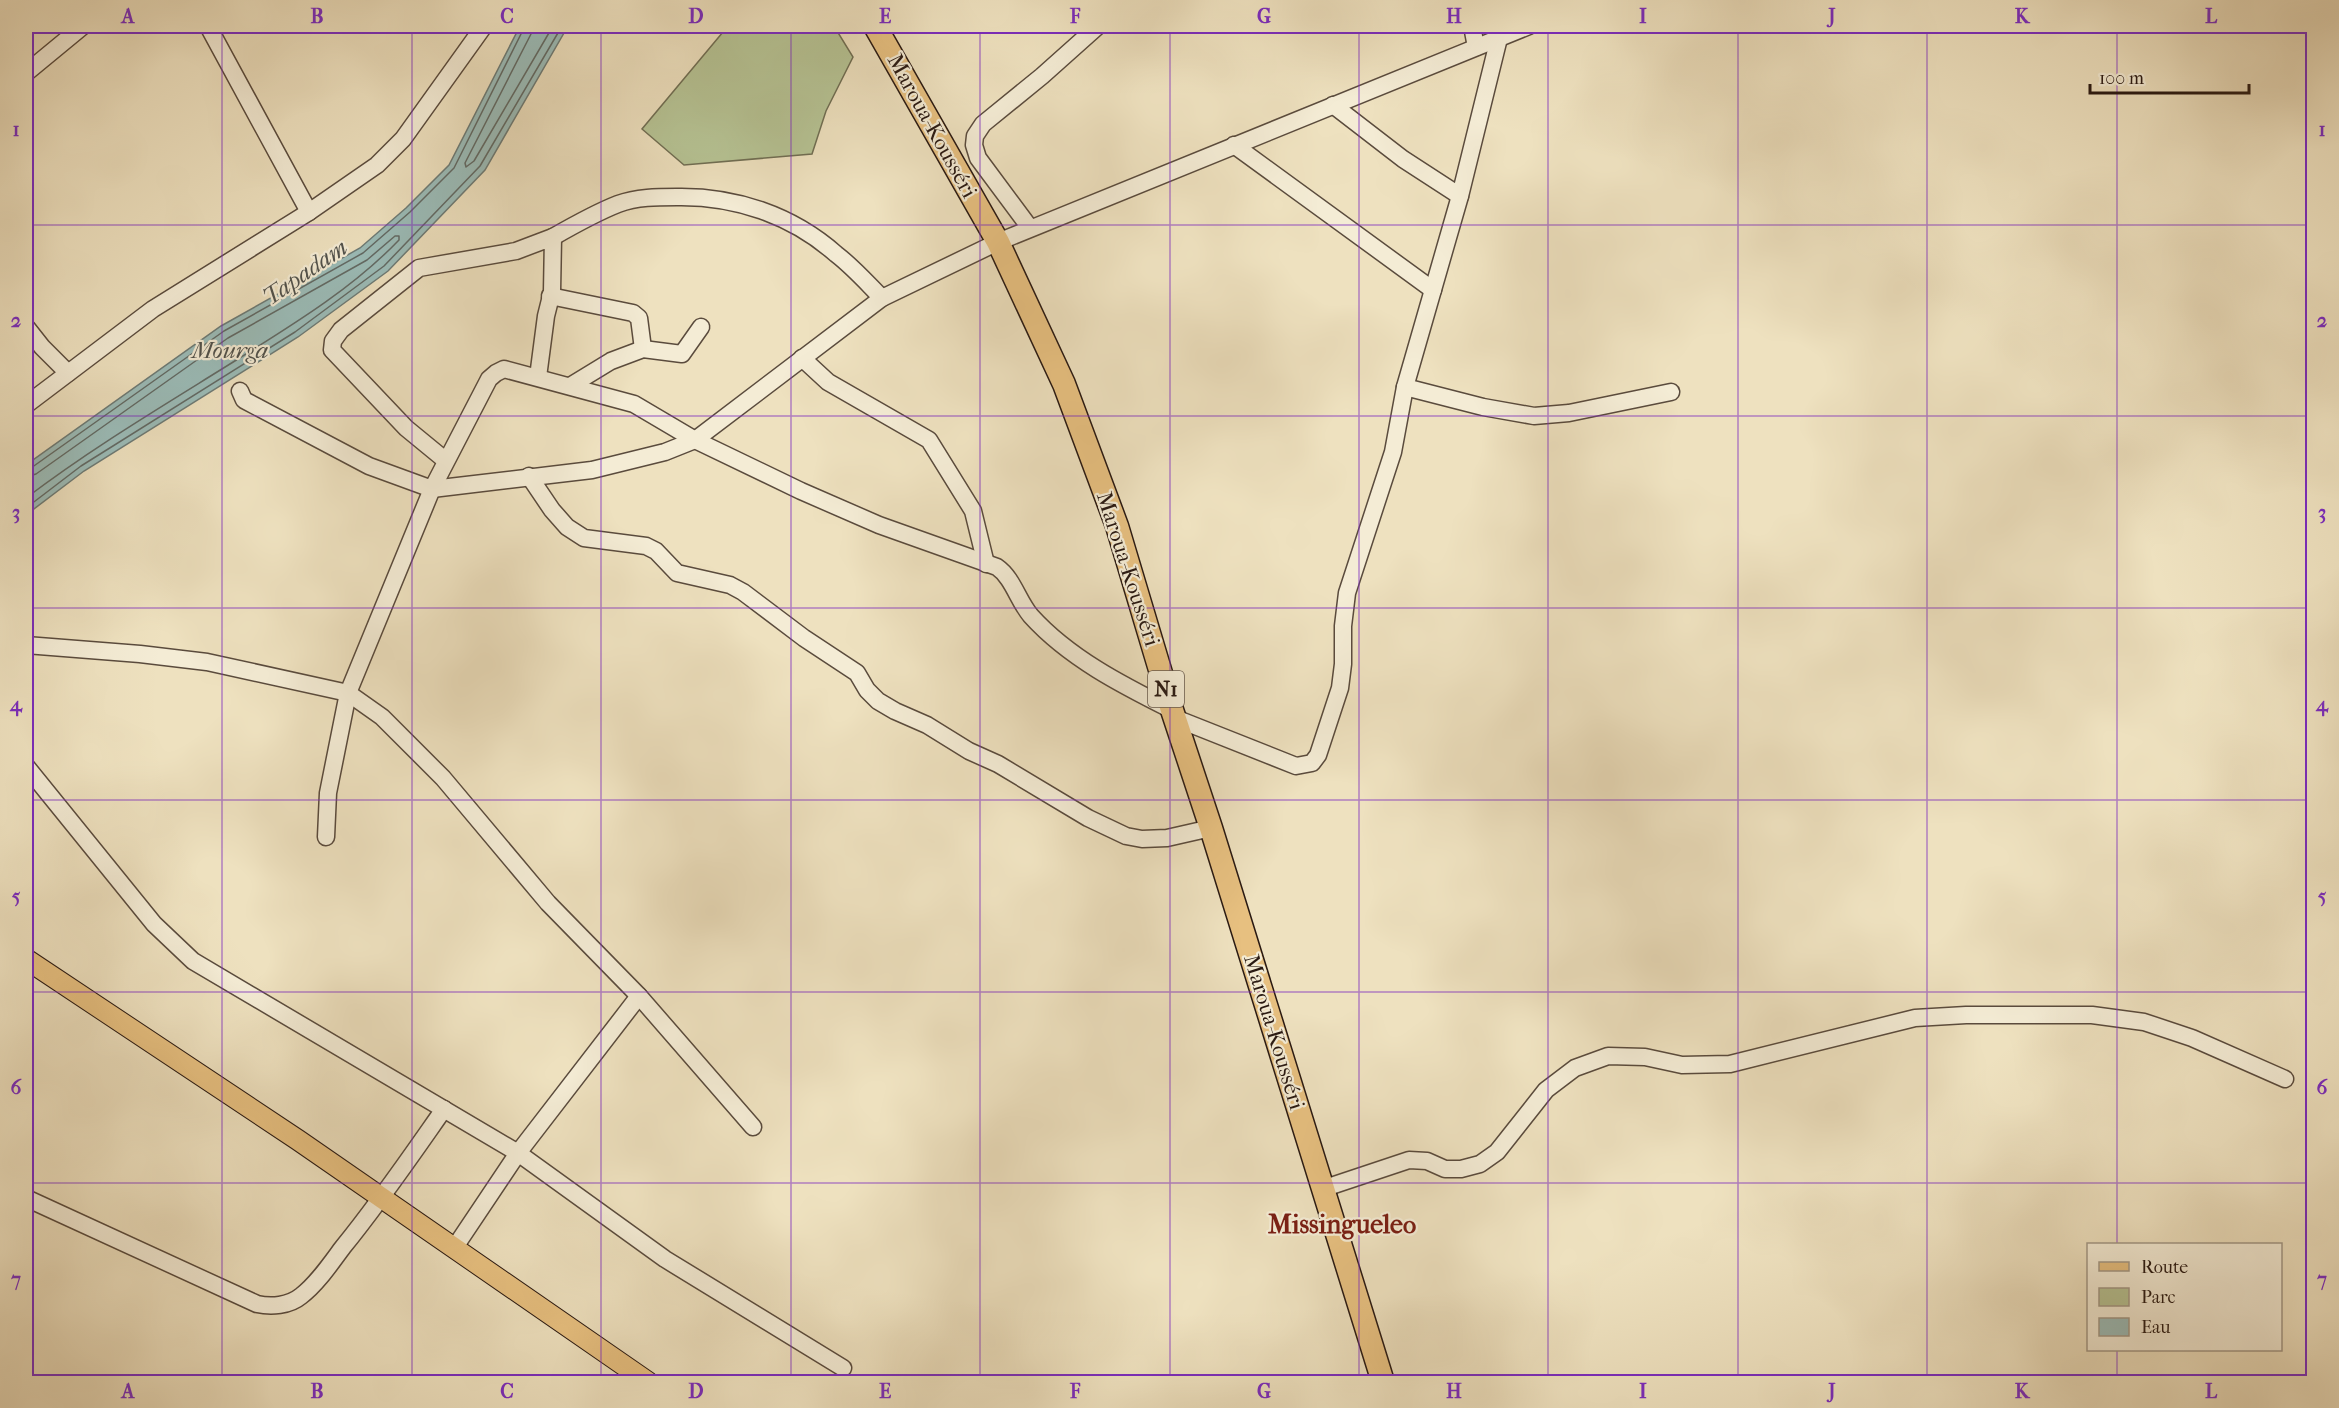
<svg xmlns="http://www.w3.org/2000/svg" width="2339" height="1408" font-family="'IM FELL French Canon',serif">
  <rect width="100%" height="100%" fill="#eee1bf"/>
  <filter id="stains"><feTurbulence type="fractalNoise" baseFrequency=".00333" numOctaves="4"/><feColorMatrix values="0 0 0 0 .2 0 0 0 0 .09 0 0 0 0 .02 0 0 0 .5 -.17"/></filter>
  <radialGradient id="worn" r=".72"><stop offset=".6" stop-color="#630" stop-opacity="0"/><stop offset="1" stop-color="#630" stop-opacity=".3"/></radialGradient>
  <polygon fill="#b6c394" stroke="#706e53" stroke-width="1.5" points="728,26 834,26 853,57 826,111 812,154 684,165 642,129"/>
  <polygon fill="#9bbcb8" stroke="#6d7b76" stroke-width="1.5" points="520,26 568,26 485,170 388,271 298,337 84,471 26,515 26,465 221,326 360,248 406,208 449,165"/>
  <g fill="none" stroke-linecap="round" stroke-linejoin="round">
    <g stroke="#626a65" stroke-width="1.5">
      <polyline points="533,26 531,34 465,163 466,167 474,161 553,26"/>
      <polyline points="26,469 31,468 224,331 363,253 410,212 454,168 525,26"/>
      <path d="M26 477 36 474 228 338 367 260 395 236H399V240C353 288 294 324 238 359 166 404 93 447 26 498"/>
      <polyline points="26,508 81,466 295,332 384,266 480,166 562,26"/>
    </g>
    <g stroke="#5a4b3d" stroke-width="19">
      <g id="minor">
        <polyline points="208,26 309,212"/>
        <polyline points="1472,26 1476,47"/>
        <polyline points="26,73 83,26"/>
        <polyline points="1333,105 1403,159 1460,196"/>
        <polyline points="1234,145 1433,290"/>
        <polyline points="1030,228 978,158 974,145 975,136 983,124 1042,76 1098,26"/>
        <path d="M553 237C574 225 595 213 618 204 637 197 657 197 677 197 735 196 792 215 836 254 853 267 867 283 882 298"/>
        <polyline points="550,296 633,313 639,318 643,349"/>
        <polyline points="27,328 42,347 68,373"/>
        <polyline points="802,358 828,382 929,440 973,511 986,564"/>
        <polyline points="570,386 611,361 643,349 682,354 701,327"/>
        <polyline points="1405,387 1483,407 1534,416 1569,413 1671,392"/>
        <polyline points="240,391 244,400 369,466 432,489 592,470 665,452 695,440 882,298 998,242 1529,26"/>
        <polyline points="26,405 153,309 309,212 377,165 403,139 484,26"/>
        <polyline points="445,460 406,428 332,350 333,341 341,330 419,268 516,251 553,237 552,292 546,316 538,377"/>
        <polyline points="529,476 552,510 567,527 584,538 646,546 656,551 677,573 730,585 743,592 804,638 857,673 867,690 878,701 895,711 927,725 969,751 998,764 1088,818 1126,836 1142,839 1167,838 1211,828"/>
        <polyline points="26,645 140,654 207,662 348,693 382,717 443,778 548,903 639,996 753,1127"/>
        <polyline points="1175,718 1296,766 1312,763 1318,755 1340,688 1343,664 1343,626 1347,593 1393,452 1405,387 1460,196 1499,38"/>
        <polyline points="26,766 154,924 193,961 518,1153 665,1259 843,1368"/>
        <path d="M326 837 328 793 348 693 432 489 489 379 496 373 504 369 634 404 695 440 801 491 879 525 997 567C1013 578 1018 601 1031 616 1069 658 1122 685 1172 710"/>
        <polyline points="1322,1189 1409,1160 1427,1161 1445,1169 1461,1169 1480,1164 1497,1152 1546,1090 1575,1068 1608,1056 1645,1057 1682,1065 1730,1064 1915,1018 1966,1015 2092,1015 2144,1022 2192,1038 2285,1079"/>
        <path d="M26 1198 257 1304C271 1307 289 1306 301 1296 317 1284 331 1263 343 1247 379 1203 411 1156 444 1109"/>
        <polyline points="455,1247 518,1153 639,996"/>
      </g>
    </g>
    <g stroke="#291912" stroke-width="22">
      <polyline id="major" points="26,959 298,1140 648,1382"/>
    </g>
    <g stroke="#291912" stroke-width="25">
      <polyline id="highway" points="875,26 998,242 1064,384 1117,526 1172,710 1211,828 1383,1382"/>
    </g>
    <use href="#minor" stroke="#f4ecd5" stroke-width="16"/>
    <use href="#major" stroke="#e7c080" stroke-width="20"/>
    <use href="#highway" stroke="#e7c080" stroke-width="22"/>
  </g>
  <path fill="none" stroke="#7b2cbf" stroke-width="1.5" stroke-opacity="0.55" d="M222 26V1382M412 26V1382M601 26V1382M791 26V1382M980 26V1382M1170 26V1382M1359 26V1382M1548 26V1382M1738 26V1382M1927 26V1382M2117 26V1244M26 225H2314M26 416H2314M26 608H2314M26 800H2314M26 992H2314M26 1183H2314M2117 1350V1382"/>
  <g text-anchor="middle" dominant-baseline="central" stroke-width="4.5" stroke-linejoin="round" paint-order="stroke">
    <rect fill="#f4ecd5" stroke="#66584c" stroke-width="1.5" x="1148" y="671" width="36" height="36" rx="4.5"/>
    <g font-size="21" font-weight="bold" fill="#291912">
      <text x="1166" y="689">N1</text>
    </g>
    <g font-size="22" fill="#291912" stroke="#f4ecd5">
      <text transform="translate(932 126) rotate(61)">Maroua-Kousséri</text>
      <text transform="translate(1128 569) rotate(72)">Maroua-Kousséri</text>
      <text transform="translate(1274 1032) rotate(73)">Maroua-Kousséri</text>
    </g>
    <g font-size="24" font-style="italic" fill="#51524c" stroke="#f4ecd5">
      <text transform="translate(305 272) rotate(-35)">Tapadam</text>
      <text x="230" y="350">Mourga</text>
    </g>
    <g font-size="26" font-weight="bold" fill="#7a1f14" stroke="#f4ecd5">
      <text x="1342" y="1224">Missingueleo</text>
    </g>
  </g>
  <rect width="2339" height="1408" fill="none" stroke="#eee1bf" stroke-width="66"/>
  <rect x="2087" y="1243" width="195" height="108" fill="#f4ecd5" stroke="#a39887" stroke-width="1.5"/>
  <rect x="2099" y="1262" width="30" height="9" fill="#e7c080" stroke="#a39887" stroke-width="1.5"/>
  <text x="2141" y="1273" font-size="18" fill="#291912">Route</text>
  <rect x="2099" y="1288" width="30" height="18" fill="#b6c394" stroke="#a39887" stroke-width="1.5"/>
  <text x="2141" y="1303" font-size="18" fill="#291912">Parc</text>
  <rect x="2099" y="1318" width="30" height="18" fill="#9bbcb8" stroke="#a39887" stroke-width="1.5"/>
  <text x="2141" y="1333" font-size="18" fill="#291912">Eau</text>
  <path d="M2090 84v9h159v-9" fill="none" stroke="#291912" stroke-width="3"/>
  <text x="2099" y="84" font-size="18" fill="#291912" stroke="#f4ecd5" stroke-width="4.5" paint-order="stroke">100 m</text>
  <rect x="33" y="33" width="2273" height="1342" fill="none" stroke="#7b2cbf" stroke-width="2"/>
  <g font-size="20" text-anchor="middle" font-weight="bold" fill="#7b2cbf">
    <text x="128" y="23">A</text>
    <text x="317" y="23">B</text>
    <text x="507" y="23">C</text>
    <text x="696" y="23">D</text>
    <text x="885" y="23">E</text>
    <text x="1075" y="23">F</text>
    <text x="1264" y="23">G</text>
    <text x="1454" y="23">H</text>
    <text x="1643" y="23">I</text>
    <text x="1832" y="23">J</text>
    <text x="2022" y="23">K</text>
    <text x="2211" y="23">L</text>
    <text x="16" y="136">1</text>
    <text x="2322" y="136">1</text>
    <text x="16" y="327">2</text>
    <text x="2322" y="327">2</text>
    <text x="16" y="519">3</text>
    <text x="2322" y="519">3</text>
    <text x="16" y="711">4</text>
    <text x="2322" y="711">4</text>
    <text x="16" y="903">5</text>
    <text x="2322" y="903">5</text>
    <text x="16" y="1094">6</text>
    <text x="2322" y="1094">6</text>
    <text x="16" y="1286">7</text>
    <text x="2322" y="1286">7</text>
    <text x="128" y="1398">A</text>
    <text x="317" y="1398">B</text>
    <text x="507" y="1398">C</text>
    <text x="696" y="1398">D</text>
    <text x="885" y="1398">E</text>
    <text x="1075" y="1398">F</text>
    <text x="1264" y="1398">G</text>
    <text x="1454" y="1398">H</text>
    <text x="1643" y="1398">I</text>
    <text x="1832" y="1398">J</text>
    <text x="2022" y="1398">K</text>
    <text x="2211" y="1398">L</text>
  </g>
  <rect width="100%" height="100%" filter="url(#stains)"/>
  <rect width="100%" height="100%" fill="url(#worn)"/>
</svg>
